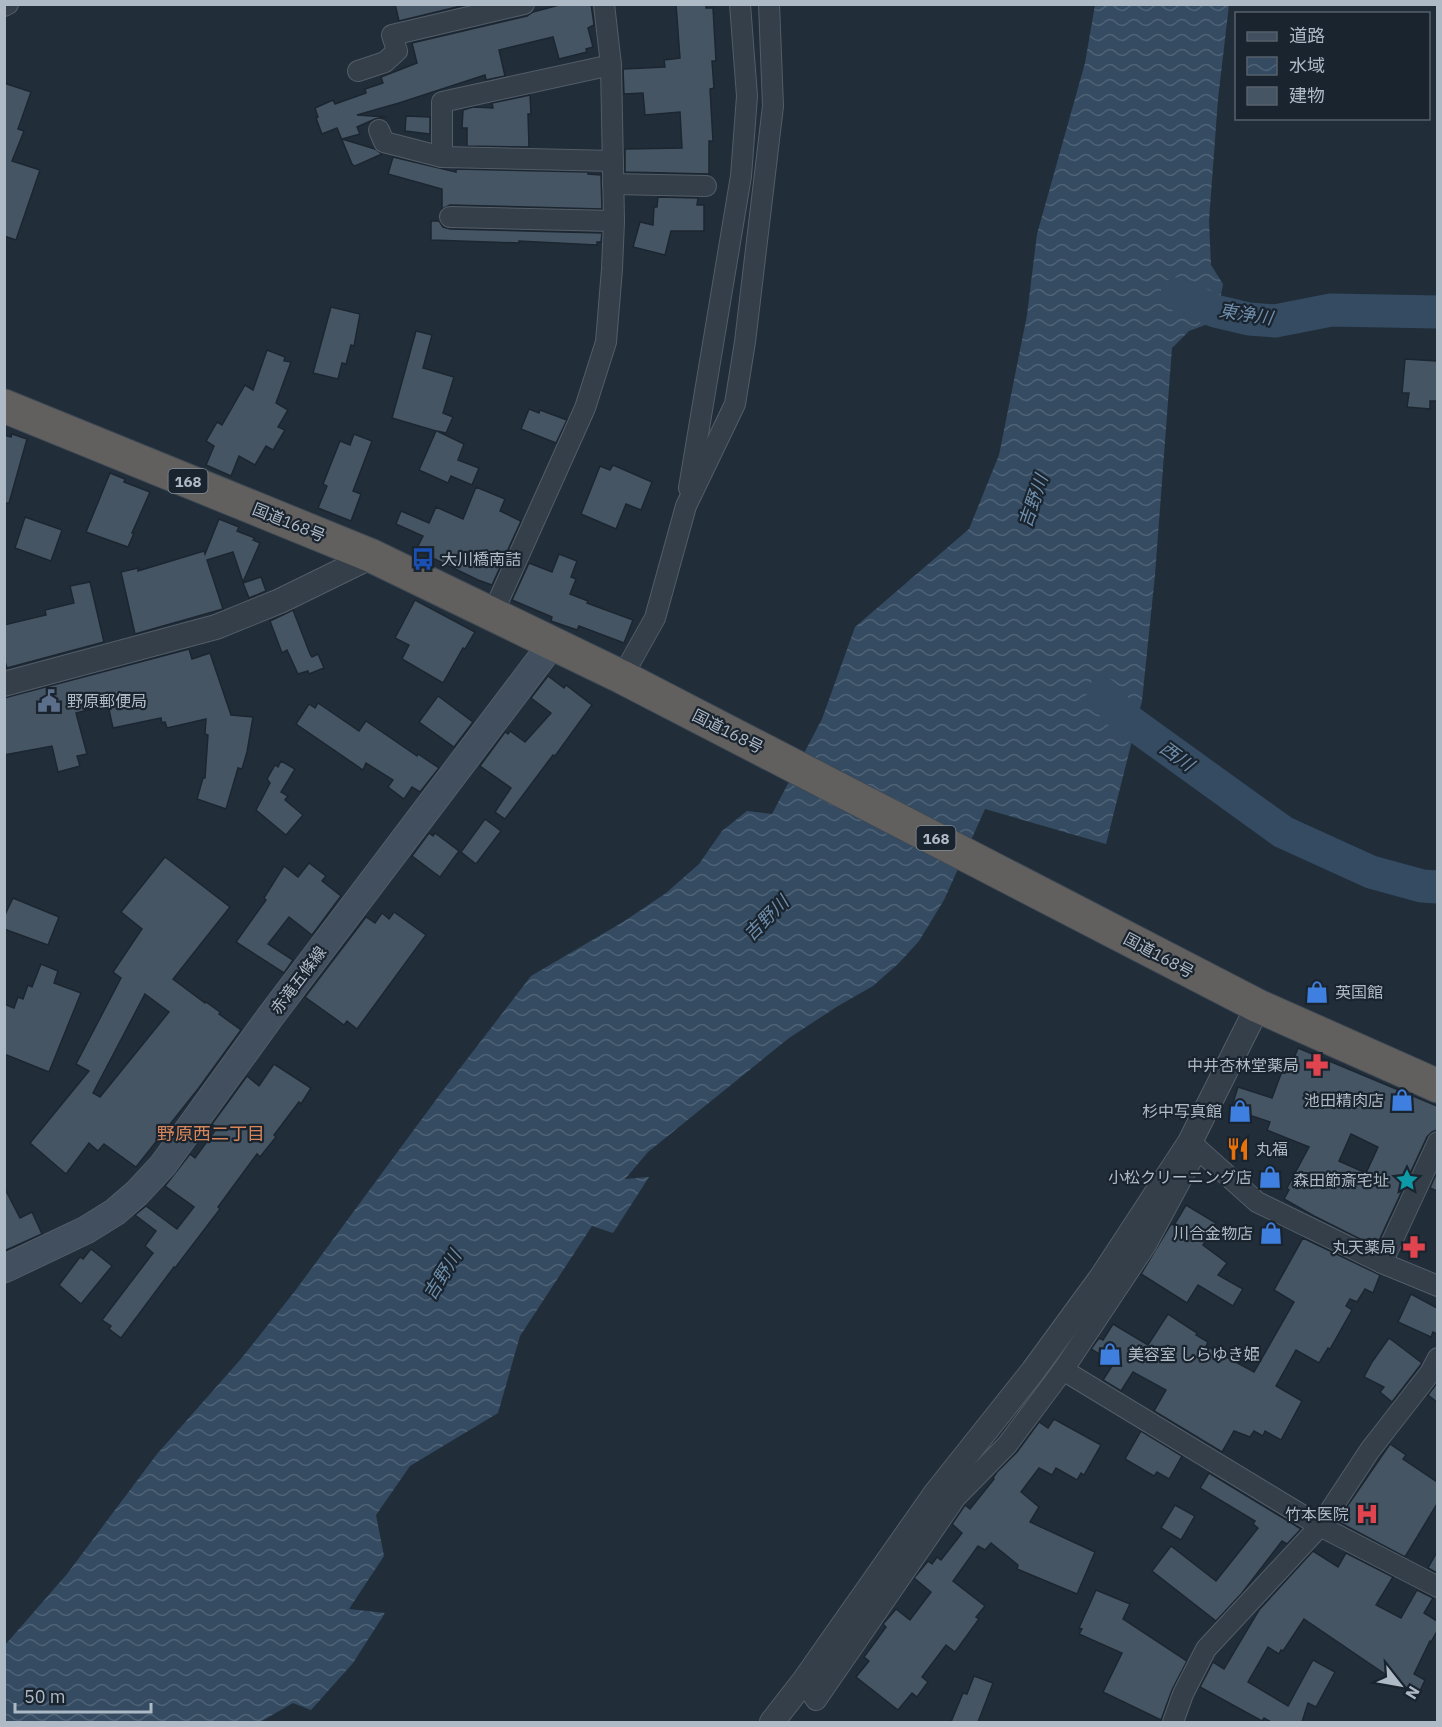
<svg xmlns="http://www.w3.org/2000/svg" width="1442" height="1727" font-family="'IBM Plex Sans','Noto Sans JP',sans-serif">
  <defs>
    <pattern id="water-waves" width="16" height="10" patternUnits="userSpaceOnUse" patternTransform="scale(1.5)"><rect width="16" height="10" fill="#344b62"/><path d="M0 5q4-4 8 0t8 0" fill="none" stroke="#4f6377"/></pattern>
  </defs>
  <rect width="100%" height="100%" fill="#212e3a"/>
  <polygon fill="url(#water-waves)" points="1095,5 1229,5 1218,99 1209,221 1211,265 1223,284 1216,321 1189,331 1172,348 1155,575 1142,701 1106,844 985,809 944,900 919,941 899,963 873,986 838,1006 789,1038 648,1152 625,1179 649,1177 613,1233 592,1226 520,1336 498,1413 410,1466 376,1515 384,1556 349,1609 385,1613 353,1663 311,1710 293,1703 260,1722 5,1722 5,1645 67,1574 157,1454 240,1360 295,1291 441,1093 531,976 623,922 666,893 699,864 722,831 747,811 772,814 822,719 855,627 969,529 999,455 1027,315 1037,234 1085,63"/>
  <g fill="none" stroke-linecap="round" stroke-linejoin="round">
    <g stroke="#344b62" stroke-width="33">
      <polyline points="1177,294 1215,311 1249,319 1275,321 1331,310 1438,312"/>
      <polyline points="1103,694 1122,716 1283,832 1371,872 1422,886 1438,887"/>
    </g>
  </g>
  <g fill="#465564" stroke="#1c2631" stroke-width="1.5" fill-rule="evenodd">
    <polygon points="395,4 469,4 399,21"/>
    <polygon points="563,4 591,4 594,25 588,28 593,47 586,49 587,52 559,59 553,37 499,50 505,76 486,80 485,75 399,103 357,115 386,117 375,119 357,127 360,134 342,139 375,149 382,154 355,166 352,164 337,128 322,134 316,118 318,117 315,108 333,100 335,104 366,93 365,89 383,83 381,77 417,63 412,43 527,16 533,12"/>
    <polygon points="676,4 706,4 706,8 713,8 716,61 712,61 714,88 710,89 713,141 709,141 709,174 625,172 625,149 682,148 680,112 645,115 643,93 624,94 623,69 665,67 664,60 680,58"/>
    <polygon points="4,83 31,92 18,129 24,131 12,161 40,170 16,240 4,236"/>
    <polygon points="530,95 531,114 528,114 529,147 467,146 467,128 462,128 463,110 473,107 493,108 492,103"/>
    <polygon points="406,116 430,117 430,134 405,131"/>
    <polygon points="393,157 456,172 456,169 588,172 588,174 601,175 602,209 450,205 442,209 442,189 388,174"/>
    <polygon points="658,197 698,198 697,205 704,205 704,231 671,231 665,255 633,247 640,222 653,225 654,207 657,207"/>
    <polygon points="431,221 439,221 443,227 450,229 602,233 601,242 597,242 597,245 519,241 519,243 431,240"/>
    <polygon points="331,307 360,314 354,346 351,345 346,364 342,363 338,379 313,373"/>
    <polygon points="416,331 432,335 423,368 454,377 443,413 453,417 446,433 437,431 464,444 458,460 479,468 472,485 451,476 448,483 419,470 436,431 392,418"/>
    <polygon points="267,350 285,357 284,361 291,362 276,403 288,410 278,427 285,430 273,450 266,446 255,465 239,456 231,476 206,465 214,446 206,441 217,422 222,425 245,385 253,390"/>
    <polygon points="1405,359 1437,361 1437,401 1430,401 1430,409 1407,407 1409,393 1402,393"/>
    <polygon points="529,409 539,413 540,410 567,420 556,443 521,429"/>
    <polygon points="12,434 27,439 9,503 4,503 4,435 11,437"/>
    <polygon points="354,434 372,441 353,491 361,494 351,521 318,508 327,486 323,484 340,441 350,445"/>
    <polygon points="613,465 652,482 641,510 626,504 616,529 581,514 600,466 610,470"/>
    <polygon points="110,473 125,479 124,482 150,492 132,533 134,533 128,547 86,532"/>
    <polygon points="476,487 505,499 500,511 521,521 492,585 478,580 416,550 423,536 396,524 401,511 429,523 436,507 463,519"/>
    <polygon points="25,517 62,530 51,561 15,548"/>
    <polygon points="219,519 239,527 237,531 255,538 253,540 260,543 243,582 233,552 207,560 223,609 135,634 121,572 138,568 138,571 204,551 205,554"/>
    <polygon points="559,554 577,561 571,577 576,579 570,594 588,601 587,603 633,620 624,643 579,626 577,630 551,621 552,617 512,600 529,563 552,572"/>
    <polygon points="261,577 266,591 249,598 243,583"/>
    <polygon points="90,582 104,642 7,668 4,658 4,625 46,615 45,610 74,603 70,586"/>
    <polygon points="415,600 475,632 465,649 463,648 443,683 402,659 409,645 395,638"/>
    <polygon points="293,610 310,654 312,657 318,654 324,668 309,674 308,671 298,674 287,650 282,653 270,621"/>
    <polygon points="189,649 192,659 210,653 231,715 253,717 247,752 242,769 238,768 226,809 197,799 203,778 205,778 208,735 205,734 206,719 167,728 165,722 162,723 161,718 113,728 108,705 76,713 87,754 77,756 80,766 58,772 52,746 4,755 4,698"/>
    <polygon points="548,676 564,688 566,685 592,705 555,756 553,755 505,819 495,812 511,788 480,766 505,732 508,734 510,731 525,742 551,713 531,698"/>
    <polygon points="438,696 473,722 454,747 419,722"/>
    <polygon points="318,703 359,731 366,721 417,756 418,754 439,768 420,792 412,787 404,799 388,787 393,780 366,763 363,770 296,724 309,704 315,708"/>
    <polygon points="281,761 295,769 281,792 288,796 285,800 303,815 286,835 256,810 270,783 267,779 275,765 278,767"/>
    <polygon points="485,819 501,831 476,864 461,852"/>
    <polygon points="429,833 433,836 435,833 459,851 440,877 412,856"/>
    <path d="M165 857 230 907 173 979 205 1003 206 1002 220 1012 219 1014 241 1030 198 1089 136 1167 104 1144 98 1151 89 1143 66 1174 30 1143 89 1071 76 1064 121 978 113 972 142 929 121 912ZM145 994 169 1012 100 1097 93 1093Z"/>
    <polygon points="309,863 326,876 322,881 341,896 312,935 289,917 268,944 293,960 284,973 236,942 266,900 264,898 284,866 298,877"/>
    <polygon points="13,898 59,917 48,945 4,929 4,917"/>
    <polygon points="394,912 426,935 357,1029 347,1021 344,1025 305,997 366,917 375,923 382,913 389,919"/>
    <polygon points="41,964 58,971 54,983 81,993 49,1072 4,1054 4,1004 14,1008 18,997 23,999 28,985 32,987"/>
    <path d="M1298 1048 1437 1106V1130L1432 1132 1427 1137 1376 1247 1314 1216 1284 1199 1289 1190 1287 1188 1309 1147 1267 1130 1270 1122 1231 1109 1238 1087 1272 1098 1284 1066 1290 1068ZM1351 1134 1378 1147 1366 1173 1339 1161Z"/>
    <polygon points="274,1064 311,1088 301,1104 299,1102 274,1135 276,1137 260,1157 257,1154 218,1207 220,1209 175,1268 174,1267 121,1338 109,1329 111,1326 102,1320 153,1253 145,1246 156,1231 135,1215 146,1206 177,1229 194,1207 165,1186 190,1154 195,1158 217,1128 212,1124 247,1076 259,1086"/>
    <polygon points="1437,1172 1437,1191 1430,1188"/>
    <polygon points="4,1187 20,1218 32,1212 42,1234 4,1251"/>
    <polygon points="1186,1205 1216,1223 1203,1245 1227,1263 1218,1275 1243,1289 1233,1306 1198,1285 1187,1303 1141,1274 1171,1224 1174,1225"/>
    <polygon points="1303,1238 1380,1275 1373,1293 1365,1289 1357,1302 1350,1299 1346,1306 1352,1310 1330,1349 1328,1348 1319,1363 1296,1350 1276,1386 1302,1401 1281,1440 1265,1431 1263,1436 1254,1431 1250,1437 1234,1431 1222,1452 1154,1411 1166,1390 1133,1372 1121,1391 1103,1380 1114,1363 1091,1349 1099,1338 1103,1340 1113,1324 1148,1345 1168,1314 1197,1333 1196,1335 1208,1342 1206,1346 1254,1372 1294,1302 1274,1290"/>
    <polygon points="91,1249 112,1266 81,1304 59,1285 80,1257 83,1259"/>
    <polygon points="1411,1294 1437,1308 1437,1334 1433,1332 1431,1337 1398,1322"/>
    <polygon points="1389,1338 1422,1363 1392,1402 1380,1392 1384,1387 1364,1377 1372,1362"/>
    <polygon points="1437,1383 1437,1402 1428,1395"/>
    <polygon points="1054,1419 1101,1445 1084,1475 1081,1473 1077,1480 1056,1468 1052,1475 1039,1468 1021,1492 1039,1507 1030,1522 1095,1552 1077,1594 1017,1569 1018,1565 991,1543 985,1550 978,1546 953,1581 985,1606 976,1617 979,1619 955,1652 946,1645 922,1677 928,1682 917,1697 912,1693 898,1710 856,1677 869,1661 864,1657 886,1627 883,1624 896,1609 910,1620 931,1592 914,1578 928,1561 932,1564 937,1557 941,1560 962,1533 952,1524 965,1505 970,1509 994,1479 993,1478 997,1472 1017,1452 1039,1422 1048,1428"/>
    <polygon points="1141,1431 1182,1456 1169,1479 1157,1472 1154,1476 1125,1459"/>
    <polygon points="1390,1444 1406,1455 1403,1459 1437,1482 1437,1504 1405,1557 1337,1521"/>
    <polygon points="1209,1473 1301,1529 1287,1544 1282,1541 1242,1593 1216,1621 1152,1571 1171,1546 1216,1581 1258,1528 1253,1524 1255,1521 1200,1488"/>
    <polygon points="1175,1505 1195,1516 1181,1540 1161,1528"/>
    <polygon points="1313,1551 1338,1567 1346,1553 1393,1577 1376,1605 1401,1618 1417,1590 1433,1598 1424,1613 1437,1621 1437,1631 1431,1642 1430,1641 1414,1674 1425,1680 1419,1693 1408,1687 1407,1689 1304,1619 1283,1651 1281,1650 1279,1654 1268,1647 1248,1682 1288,1706 1313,1660 1335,1672 1316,1707 1308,1703 1302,1722 1271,1722 1264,1718 1262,1721 1200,1687 1213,1662 1224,1669 1259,1610"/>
    <polygon points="1437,1552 1437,1573 1428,1568"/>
    <polygon points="1096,1590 1130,1604 1123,1619 1187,1661 1172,1690 1161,1720 1103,1692 1122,1653 1079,1634 1082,1629 1079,1628"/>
    <polygon points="974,1676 993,1683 978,1722 951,1722 963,1693 967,1694"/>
  </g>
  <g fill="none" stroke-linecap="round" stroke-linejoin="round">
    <g stroke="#525d68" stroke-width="22">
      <g id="minor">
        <polyline points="4,6 8,4"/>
        <polyline points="611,65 442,102 442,157 613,161"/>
        <polyline points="358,71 385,62 397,51 392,35 524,4"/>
        <polyline points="379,130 384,142 442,157"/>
        <polyline points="613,184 706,186"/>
        <polyline points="450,217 614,221"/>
        <polyline points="689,488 741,176 747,96 740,4"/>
        <polyline points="492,615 585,408 606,342 612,269 614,221 611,65 604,4"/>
        <polyline points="622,677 655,618 686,506 735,404 745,342 773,106 769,4"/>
        <polyline points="1190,1142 1257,1202 1382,1263 1438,1286"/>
        <polyline points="1382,1263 1438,1142"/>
        <polyline points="1063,1370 1320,1526 1438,1587"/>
        <polyline points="804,1681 816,1700 956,1497 1007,1445 1063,1370 1146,1245 1197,1150"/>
        <polyline points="1173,1722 1183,1694 1206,1649 1320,1526 1370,1450 1430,1373 1438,1358"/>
      </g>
    </g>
    <g stroke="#525d68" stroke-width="26">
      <g id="tertiary">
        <polyline points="4,684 216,627 280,601 372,556"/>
        <polyline points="772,1722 804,1681 936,1493 1033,1371 1101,1278 1190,1142 1258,1006"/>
      </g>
    </g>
    <g stroke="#525d68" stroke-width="29">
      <polyline id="secondary" points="4,1269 86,1230 115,1212 137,1193 163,1165 270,1017 552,644"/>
    </g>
    <g stroke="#3f4a55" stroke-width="35">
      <polyline id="trunk" points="4,406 372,556 622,677 1258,1006 1438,1086"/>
    </g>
    <use href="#minor" stroke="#343f4a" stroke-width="20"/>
    <use href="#tertiary" stroke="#343f4a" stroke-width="24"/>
    <use href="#secondary" stroke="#424f5e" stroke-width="27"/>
    <use href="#trunk" stroke="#62605e" stroke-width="33"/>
  </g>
  <defs>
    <g id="bus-bare" transform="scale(1.8)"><path d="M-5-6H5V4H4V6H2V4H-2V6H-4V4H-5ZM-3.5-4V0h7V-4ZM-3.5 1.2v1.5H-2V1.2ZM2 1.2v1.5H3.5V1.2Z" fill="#1a4fb4" stroke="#1a242f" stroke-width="2.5" paint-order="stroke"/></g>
    <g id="civic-bare" transform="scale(1.8)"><path d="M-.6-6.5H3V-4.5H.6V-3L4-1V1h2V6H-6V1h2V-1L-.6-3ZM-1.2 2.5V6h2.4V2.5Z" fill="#5c6f8a" stroke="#1a242f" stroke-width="2.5" paint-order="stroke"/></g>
    <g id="shop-bare" transform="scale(1.8)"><path d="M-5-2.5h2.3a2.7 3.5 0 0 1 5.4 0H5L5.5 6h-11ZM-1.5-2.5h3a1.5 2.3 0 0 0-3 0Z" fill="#3f7fe0" stroke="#1a242f" stroke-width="2.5" paint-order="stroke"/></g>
    <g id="pharmacy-bare" transform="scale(1.8)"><path d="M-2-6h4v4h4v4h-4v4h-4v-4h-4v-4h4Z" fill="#e0444e" stroke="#1a242f" stroke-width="2.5" paint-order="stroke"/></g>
    <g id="restaurant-bare" transform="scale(1.8)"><path d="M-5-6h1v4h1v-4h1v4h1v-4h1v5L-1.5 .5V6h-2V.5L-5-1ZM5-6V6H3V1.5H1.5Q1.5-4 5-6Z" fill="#e8710a" stroke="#1a242f" stroke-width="2.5" paint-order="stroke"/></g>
    <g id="sight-bare" transform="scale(1.8)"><path d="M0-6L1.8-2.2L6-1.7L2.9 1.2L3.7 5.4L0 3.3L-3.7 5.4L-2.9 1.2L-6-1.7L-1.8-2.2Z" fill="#0f9aa8" stroke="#1a242f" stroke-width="2.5" paint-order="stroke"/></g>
    <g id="hospital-bare" transform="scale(1.8)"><path d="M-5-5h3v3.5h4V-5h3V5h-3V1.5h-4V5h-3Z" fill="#e0444e" stroke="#1a242f" stroke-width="2.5" paint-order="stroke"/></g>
  </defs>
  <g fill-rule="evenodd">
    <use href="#bus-bare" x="423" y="559"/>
    <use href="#civic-bare" x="49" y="701"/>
    <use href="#shop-bare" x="1317" y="992"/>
    <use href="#pharmacy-bare" x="1317" y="1065"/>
    <use href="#shop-bare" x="1402" y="1100"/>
    <use href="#shop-bare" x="1240" y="1111"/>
    <use href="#restaurant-bare" x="1238" y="1149"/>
    <use href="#shop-bare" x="1270" y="1177"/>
    <use href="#sight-bare" x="1407" y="1180"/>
    <use href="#shop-bare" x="1271" y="1233"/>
    <use href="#pharmacy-bare" x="1414" y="1247"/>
    <use href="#shop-bare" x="1110" y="1354"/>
    <use href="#hospital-bare" x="1367" y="1514"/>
  </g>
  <g text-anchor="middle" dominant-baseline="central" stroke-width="4.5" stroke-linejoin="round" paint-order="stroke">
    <g fill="#1a242f" stroke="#828d99" stroke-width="1.5">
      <rect x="168.5" y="469" width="39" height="24" rx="4.5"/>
      <rect x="916.5" y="826" width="39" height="24" rx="4.5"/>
    </g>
    <g font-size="15" font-weight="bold" fill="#afbac7">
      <text x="188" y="481">168</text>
      <text x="936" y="838">168</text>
    </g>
    <g font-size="16" fill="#afbac7" stroke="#1a242f">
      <text transform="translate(289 522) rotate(22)">国道168号</text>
      <text transform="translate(728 731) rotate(27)">国道168号</text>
      <text transform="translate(1159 955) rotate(28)">国道168号</text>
      <text transform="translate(298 980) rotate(-53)">赤滝五條線</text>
    </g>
    <g font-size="16" fill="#afbac7" stroke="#1a242f" text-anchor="end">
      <text x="441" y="559" text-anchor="start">大川橋南詰</text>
      <text x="67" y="701" text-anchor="start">野原郵便局</text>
      <text x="1335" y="992" text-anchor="start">英国館</text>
      <text x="1299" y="1065">中井杏林堂薬局</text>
      <text x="1384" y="1100">池田精肉店</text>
      <text x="1222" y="1111">杉中写真館</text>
      <text x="1256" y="1149" text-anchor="start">丸福</text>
      <text x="1252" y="1177">小松クリーニング店</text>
      <text x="1389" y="1180">森田節斎宅址</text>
      <text x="1253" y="1233">川合金物店</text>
      <text x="1396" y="1247">丸天薬局</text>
      <text x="1128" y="1354" text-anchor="start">美容室 しらゆき姫</text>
      <text x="1349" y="1514">竹本医院</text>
    </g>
    <g font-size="18" font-style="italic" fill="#6f8eab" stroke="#1a242f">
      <text transform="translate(1246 314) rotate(9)">東浄川</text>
      <text transform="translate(1033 501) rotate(-71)">吉野川</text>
      <text transform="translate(1177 756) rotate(36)">西川</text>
      <text transform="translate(766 918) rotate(-45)">吉野川</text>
      <text transform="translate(442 1275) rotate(-58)">吉野川</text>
    </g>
    <g font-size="18" fill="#d7855a" stroke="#1a242f">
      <text x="211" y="1133">野原西二丁目</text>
    </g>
  </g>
  <rect width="1442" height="1727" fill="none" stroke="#afbac7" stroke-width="12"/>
  <rect x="1235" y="12" width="195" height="108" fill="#1a242f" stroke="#56606c" stroke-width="1.5"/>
  <rect x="1247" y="32" width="30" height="9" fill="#424f5e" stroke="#56606c" stroke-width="1.5"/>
  <text x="1289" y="42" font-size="18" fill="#afbac7">道路</text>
  <rect x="1247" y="57" width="30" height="18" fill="url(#water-waves)" stroke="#56606c" stroke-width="1.5"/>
  <text x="1289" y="72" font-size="18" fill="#afbac7">水域</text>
  <rect x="1247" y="87" width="30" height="18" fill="#465564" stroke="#56606c" stroke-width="1.5"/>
  <text x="1289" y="102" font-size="18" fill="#afbac7">建物</text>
  <g transform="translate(1400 1685) rotate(121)" stroke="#1a242f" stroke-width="4.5" paint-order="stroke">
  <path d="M0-4.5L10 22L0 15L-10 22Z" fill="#afbac7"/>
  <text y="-9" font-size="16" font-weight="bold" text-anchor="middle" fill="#afbac7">N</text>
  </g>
  <path d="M15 1703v9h136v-9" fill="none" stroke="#afbac7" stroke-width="3"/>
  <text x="24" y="1703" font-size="18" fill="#afbac7" stroke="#1a242f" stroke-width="4.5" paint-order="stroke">50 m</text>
</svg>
